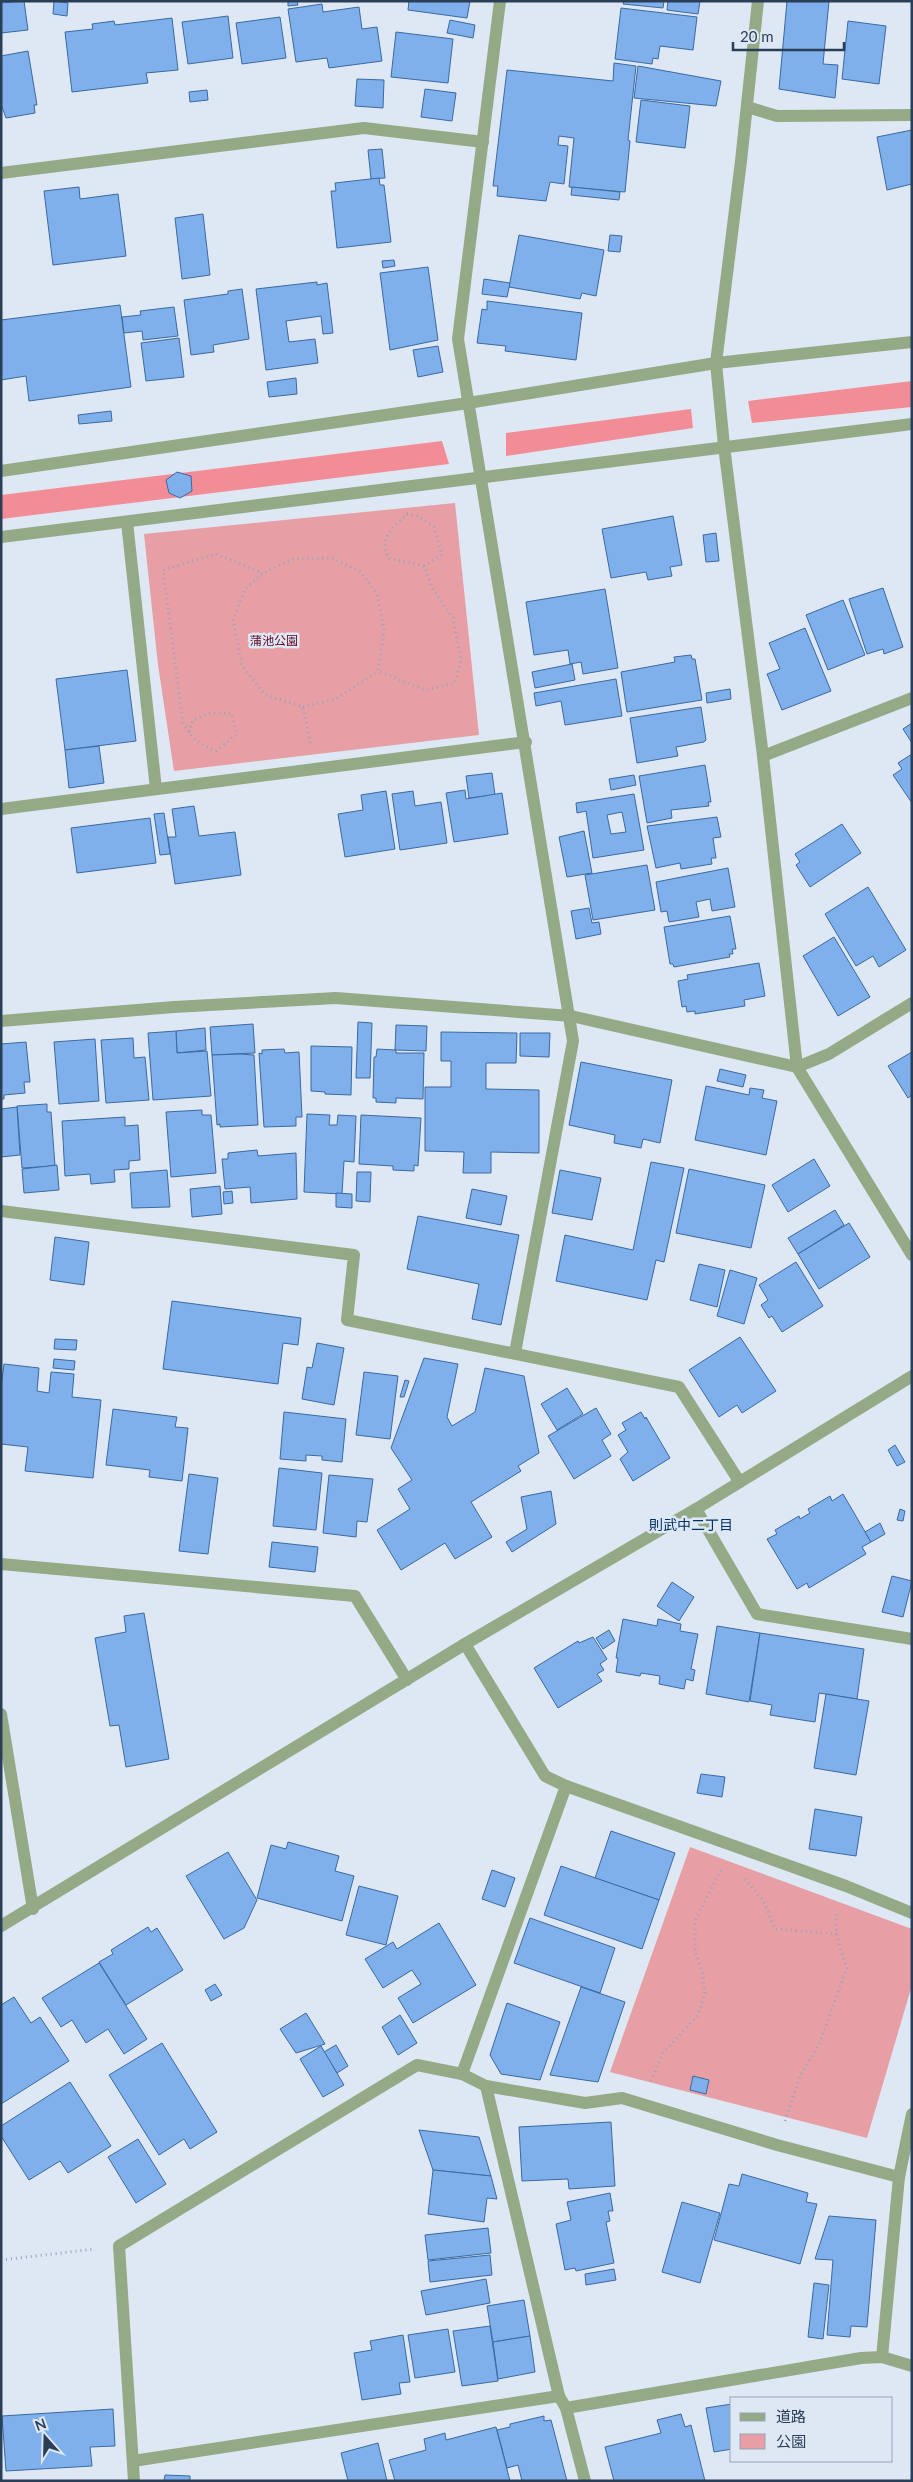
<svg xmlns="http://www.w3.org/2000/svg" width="913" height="2482" font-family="Lato,'Noto Sans JP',sans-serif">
  <rect width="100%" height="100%" fill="#dee8f4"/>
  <g fill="#e79ea4">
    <polygon points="455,503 479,735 174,771 158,665 144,534"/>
    <polygon points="690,1847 912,1929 912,1985 867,2138 610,2072"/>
  </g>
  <g fill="#f28d98">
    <polygon points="912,381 912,407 752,423 748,401"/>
    <polygon points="691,409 693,428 506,456 506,433"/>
    <polygon points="442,441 449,464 1,519 1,495"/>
  </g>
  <g fill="#7fb0eb" stroke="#3b69a0" fill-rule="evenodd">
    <polygon points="24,1 28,30 1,33 1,3"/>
    <polygon points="54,1 68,3 67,16 53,14"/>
    <polygon points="288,1 297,1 298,5 288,6"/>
    <polygon points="409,1 470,1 467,18 408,10"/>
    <polygon points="624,1 664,1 663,8 623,4"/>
    <polygon points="668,1 700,1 698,14 667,10"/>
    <polygon points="787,1 829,1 823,64 838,65 835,98 779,89"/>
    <polygon points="322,4 323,12 359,7 362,29 377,27 382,61 329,68 327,58 296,62 288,9"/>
    <polygon points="621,8 697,17 693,50 660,46 658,59 653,58 652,64 615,59"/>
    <polygon points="228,16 233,58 188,64 182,22"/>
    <polygon points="280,17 286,58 242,64 236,23"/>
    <polygon points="172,18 178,70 146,73 148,83 72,92 65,32 93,29 92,24 114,21 115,25"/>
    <polygon points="450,20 475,25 473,38 447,33"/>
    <polygon points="848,21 886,26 879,84 842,79"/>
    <polygon points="396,32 453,39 448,83 391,77"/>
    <polygon points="28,51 37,105 34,105 35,113 6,118 1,104 1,56"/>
    <polygon points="614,63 636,66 628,140 630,141 625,192 569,187 574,138 559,136 558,145 568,146 564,184 550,182 546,201 497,196 498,186 493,186 507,70 613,81"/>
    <polygon points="638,66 721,81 716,106 634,98"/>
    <polygon points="357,79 384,80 383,108 355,106"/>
    <polygon points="425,89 456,93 452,121 421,117"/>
    <polygon points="207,90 208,100 190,102 189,92"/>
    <polygon points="641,100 690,106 685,148 636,142"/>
    <polygon points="912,130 912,184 887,190 877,137"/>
    <polygon points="382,149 385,178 371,179 368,150"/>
    <polygon points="379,178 380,185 384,185 391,242 337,248 331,191 336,191 335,183"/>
    <polygon points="79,187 80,199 118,194 126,256 53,265 44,191"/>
    <polygon points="572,187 620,192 619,200 571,195"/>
    <polygon points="203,214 210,275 182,279 175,218"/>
    <polygon points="519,235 604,250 596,296 582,293 580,299 509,287"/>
    <polygon points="610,235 622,236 620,252 608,251"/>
    <polygon points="394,260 395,266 383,268 382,261"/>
    <polygon points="428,267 438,340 390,350 380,273"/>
    <polygon points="484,279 510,283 507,297 482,294"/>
    <polygon points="317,282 317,285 327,283 333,333 323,334 321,316 286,321 289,342 315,339 318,363 266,370 256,289"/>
    <polygon points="242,289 249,339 213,345 214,352 191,355 184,300 228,294 228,291"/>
    <polygon points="487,301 582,313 576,360 505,351 506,346 477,343 482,309 487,310"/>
    <polygon points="120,305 131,387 29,401 26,376 1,380 1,320"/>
    <polygon points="174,307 178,336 143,340 142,331 124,333 122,317 141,315 140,311"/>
    <polygon points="179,338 184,377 146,381 141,343"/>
    <polygon points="438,346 443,372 418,377 413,350"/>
    <polygon points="296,378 297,394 269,397 267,382"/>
    <polygon points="111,411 112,421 79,424 78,415"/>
    <polygon points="177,472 191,476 192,491 180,498 169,493 166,480"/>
    <polygon points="673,516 682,565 670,567 672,576 648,580 646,572 611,578 602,529"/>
    <polygon points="716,533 719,561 706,562 703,535"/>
    <polygon points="883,588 903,647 884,654 883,649 867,654 849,599"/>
    <polygon points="605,589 618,668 583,674 581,662 570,664 568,650 534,655 526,602"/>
    <polygon points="843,600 865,655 828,670 806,615"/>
    <polygon points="805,628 831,691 782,710 767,674 780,669 769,643"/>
    <polygon points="691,655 692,659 695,659 702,700 627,712 621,672 675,662 674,657"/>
    <polygon points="572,664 575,680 535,688 532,672"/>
    <polygon points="127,670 136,741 65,750 56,679"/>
    <polygon points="616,679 622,716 565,725 561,701 536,706 534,693"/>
    <polygon points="730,689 731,699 707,703 706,693"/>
    <polygon points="701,707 706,740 704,742 676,747 678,756 637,763 630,718"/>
    <polygon points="912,723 912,743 903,729"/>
    <polygon points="99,746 104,783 69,788 65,750"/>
    <polygon points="912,754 912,803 893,775 902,769 898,763"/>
    <polygon points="705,765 711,802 708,802 709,806 671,810 672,818 647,823 639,776"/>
    <polygon points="492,773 495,795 469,798 466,776"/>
    <polygon points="634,775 636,785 611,790 609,779"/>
    <polygon points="465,790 466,799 502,793 508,834 454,842 446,793"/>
    <polygon points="386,791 395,849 345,857 338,814 363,810 361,795"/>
    <polygon points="413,791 415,806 441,802 447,843 400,850 392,794"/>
    <path d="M634 794 644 850 593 858 586 811 577 813 576 803ZM622 812 626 832 611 834 607 815Z"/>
    <polygon points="194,806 199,836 235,832 241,875 175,884 168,837 176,837 172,809"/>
    <polygon points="164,813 170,854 160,855 154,814"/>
    <polygon points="717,817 721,837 713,838 716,858 711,858 712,864 681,869 680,863 656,868 647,826"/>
    <polygon points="150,818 156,863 77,873 71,828"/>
    <polygon points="842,824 861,853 810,887 796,865 800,862 795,854"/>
    <polygon points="584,831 592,873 567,877 559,837"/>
    <polygon points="647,865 655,910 593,920 585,875"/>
    <polygon points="728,868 735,907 712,911 710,899 696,902 699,917 669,922 667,911 661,912 656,882"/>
    <polygon points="868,887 906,950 879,967 873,956 856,966 825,914"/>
    <polygon points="589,908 592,923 599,922 601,934 576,939 571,911"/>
    <polygon points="730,916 736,949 732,949 733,954 729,954 730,957 674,967 673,964 670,964 664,927"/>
    <polygon points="834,937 870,997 838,1016 803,956"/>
    <polygon points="759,963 765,996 744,1000 745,1006 695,1014 695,1011 687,1012 686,1006 682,1007 678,981 688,979 687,975"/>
    <polygon points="358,1022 372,1023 370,1078 356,1078"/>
    <polygon points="253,1024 255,1053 212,1055 210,1027"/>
    <polygon points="396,1025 427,1026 426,1051 395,1050"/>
    <polygon points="205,1028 206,1050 177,1053 176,1031"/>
    <polygon points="176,1031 177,1053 207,1051 211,1096 153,1100 148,1033"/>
    <polygon points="441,1032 517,1033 516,1063 486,1063 486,1089 539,1090 539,1153 491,1152 491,1173 463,1173 464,1152 425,1151 425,1087 451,1087 451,1061 441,1061"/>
    <polygon points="520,1033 550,1033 549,1057 520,1056"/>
    <polygon points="133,1038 134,1058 145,1057 149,1100 106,1103 101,1040"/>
    <polygon points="95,1039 99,1101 59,1104 54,1042"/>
    <polygon points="26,1042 30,1082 24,1082 25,1093 4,1095 4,1099 1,1099 1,1044"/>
    <polygon points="311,1046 352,1047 351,1095 325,1094 325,1092 311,1091"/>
    <polygon points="284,1049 285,1053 299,1052 302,1117 296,1117 296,1126 264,1127 259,1053 262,1054 262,1050"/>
    <polygon points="377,1049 396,1050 396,1053 424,1053 423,1099 396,1098 396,1103 376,1102 376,1098 373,1098 374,1057 376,1057"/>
    <polygon points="912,1052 912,1095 908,1098 888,1066"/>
    <polygon points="240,1054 254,1055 258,1125 220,1127 220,1124 217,1125 212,1055"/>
    <polygon points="581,1062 672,1080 660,1143 643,1139 641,1148 614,1143 615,1135 569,1125"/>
    <polygon points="720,1069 746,1075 743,1087 717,1081"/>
    <polygon points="706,1086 749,1095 750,1088 764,1090 762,1098 777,1101 766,1155 695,1140"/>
    <polygon points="47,1104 47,1112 51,1112 55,1166 22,1168 17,1106"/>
    <polygon points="17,1107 20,1155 1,1157 1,1109"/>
    <polygon points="202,1110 202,1115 211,1115 216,1173 171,1177 166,1112"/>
    <polygon points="307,1114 330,1115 329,1125 337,1125 338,1115 356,1116 354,1162 344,1161 342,1194 304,1192"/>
    <polygon points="361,1115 421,1118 418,1166 414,1165 414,1171 393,1170 393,1166 359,1164"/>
    <polygon points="125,1117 125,1126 138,1125 140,1160 129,1161 129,1169 114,1170 115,1182 91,1184 90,1174 65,1176 62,1121"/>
    <polygon points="257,1150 258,1156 296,1153 297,1199 251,1203 250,1187 225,1189 222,1159 228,1159 228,1153"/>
    <polygon points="814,1159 830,1186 788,1212 772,1185"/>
    <polygon points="651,1162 684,1168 664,1262 656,1260 647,1300 556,1281 565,1235 633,1250"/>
    <polygon points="57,1165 59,1190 24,1193 22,1169"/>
    <polygon points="689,1169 765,1185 751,1248 676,1233"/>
    <polygon points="167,1170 170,1207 132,1208 130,1173"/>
    <polygon points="560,1170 601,1178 592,1220 552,1213"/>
    <polygon points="357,1172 371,1172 370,1202 356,1201"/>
    <polygon points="220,1186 222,1214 192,1217 190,1189"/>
    <polygon points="472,1189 507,1196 501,1225 466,1218"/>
    <polygon points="232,1191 233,1203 224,1204 223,1192"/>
    <polygon points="336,1193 352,1194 352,1208 336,1207"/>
    <polygon points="835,1210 844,1225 798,1254 788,1238"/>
    <polygon points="418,1216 519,1235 501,1325 472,1319 479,1284 407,1269"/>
    <polygon points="849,1223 870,1257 819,1289 798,1254"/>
    <polygon points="55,1237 89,1242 84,1285 50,1280"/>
    <polygon points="796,1262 823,1306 782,1332 772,1316 769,1318 761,1305 768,1300 759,1285"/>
    <polygon points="699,1264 725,1270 717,1307 690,1300"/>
    <polygon points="730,1270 757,1278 744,1324 717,1316"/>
    <polygon points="172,1301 301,1318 298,1345 283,1343 278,1384 163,1369"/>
    <polygon points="740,1337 776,1391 742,1413 737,1405 719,1417 689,1370"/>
    <polygon points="55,1339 77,1340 76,1350 54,1349"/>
    <polygon points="317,1343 344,1348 334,1405 302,1399 307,1367 312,1368"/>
    <polygon points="424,1358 458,1364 447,1417 452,1426 475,1412 485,1368 524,1376 539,1453 518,1466 521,1471 471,1502 492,1537 455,1559 445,1543 401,1570 377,1530 410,1509 398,1489 412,1480 391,1448"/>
    <polygon points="54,1359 75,1361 74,1370 53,1368"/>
    <polygon points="4,1364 39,1368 37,1391 49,1393 51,1372 74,1374 72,1397 101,1400 93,1478 25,1471 28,1447 1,1444 1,1388"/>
    <polygon points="364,1372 398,1376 390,1439 356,1435"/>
    <polygon points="405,1380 409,1381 404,1397 400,1397"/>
    <polygon points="567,1388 583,1414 557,1430 541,1404"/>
    <polygon points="596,1408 611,1434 602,1440 611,1456 574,1479 548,1436"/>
    <polygon points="113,1409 177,1417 175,1427 188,1428 182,1481 149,1477 150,1470 106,1465"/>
    <polygon points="284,1412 346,1419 342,1462 322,1460 322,1456 306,1455 306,1461 280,1459"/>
    <polygon points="641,1412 645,1419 646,1417 670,1458 633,1481 620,1459 628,1452 618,1435 626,1430 622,1423"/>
    <polygon points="895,1445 905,1462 897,1466 888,1450"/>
    <polygon points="279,1468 322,1473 316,1530 273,1526"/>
    <polygon points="189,1474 218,1478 208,1554 179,1551"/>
    <polygon points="329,1475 373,1479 367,1522 357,1521 356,1537 323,1533"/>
    <polygon points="551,1491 556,1524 512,1552 506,1542 527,1529 521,1497"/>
    <polygon points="843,1494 871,1542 862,1547 866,1554 809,1588 807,1583 797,1589 767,1539 777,1534 775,1530 799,1516 800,1519 810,1513 808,1509 830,1496 832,1501"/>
    <polygon points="900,1509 905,1511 903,1521 897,1520"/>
    <polygon points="880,1523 885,1534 871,1542 865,1532"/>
    <polygon points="272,1542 318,1547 315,1572 269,1567"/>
    <polygon points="892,1576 912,1581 903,1617 882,1612"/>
    <polygon points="672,1582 694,1597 679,1621 657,1606"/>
    <polygon points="144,1613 169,1759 126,1767 119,1725 110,1726 95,1638 126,1632 124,1616"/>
    <polygon points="623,1619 657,1626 658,1619 681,1624 680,1631 698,1634 691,1669 695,1670 693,1681 686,1679 684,1689 659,1684 660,1676 641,1673 640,1676 616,1672 618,1658 616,1658"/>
    <polygon points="717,1626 760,1633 749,1702 706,1694"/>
    <polygon points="609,1630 615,1641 603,1649 596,1638"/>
    <polygon points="760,1633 864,1649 857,1699 819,1693 815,1722 770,1715 772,1705 750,1701"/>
    <polygon points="593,1637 607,1659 600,1664 604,1670 597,1674 602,1681 558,1708 534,1668 578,1641 579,1643"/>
    <polygon points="826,1694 869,1701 856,1775 814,1768"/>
    <polygon points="701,1774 725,1777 722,1797 697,1793"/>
    <polygon points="815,1809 862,1817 856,1856 809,1849"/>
    <polygon points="611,1831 675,1853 659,1900 595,1878"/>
    <polygon points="288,1842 339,1856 335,1871 354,1876 342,1921 257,1898 271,1845 286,1849"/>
    <polygon points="228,1852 257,1900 244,1928 224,1939 186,1876"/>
    <polygon points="561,1866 659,1900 642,1949 544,1915"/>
    <polygon points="492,1870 515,1878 505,1907 482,1899"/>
    <polygon points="359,1886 398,1896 386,1945 346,1935"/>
    <polygon points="530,1918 615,1948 600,1993 514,1963"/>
    <polygon points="439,1923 476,1985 413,2023 398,1998 421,1984 412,1970 383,1988 365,1959 393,1942 397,1949"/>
    <polygon points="148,1927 151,1932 157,1928 183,1970 126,2005 99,1962 113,1954 111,1950"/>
    <polygon points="99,1963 147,2039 124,2054 108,2029 86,2043 72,2020 61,2027 42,1998"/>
    <polygon points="215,1984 222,1995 211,2001 205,1990"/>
    <polygon points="581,1987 625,2002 598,2082 550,2075"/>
    <polygon points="14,1997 31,2023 40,2017 69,2061 1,2104 1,2005"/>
    <polygon points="507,2003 560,2022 540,2080 501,2074 490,2055"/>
    <polygon points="306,2013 325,2044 296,2053 280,2029"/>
    <polygon points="400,2015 417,2043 398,2055 382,2027"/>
    <polygon points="162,2043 217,2132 190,2149 184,2139 159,2155 109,2075"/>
    <polygon points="336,2045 348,2066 337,2073 324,2052"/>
    <polygon points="321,2046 344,2085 323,2097 300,2059"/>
    <polygon points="693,2076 709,2080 706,2094 690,2090"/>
    <polygon points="70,2082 111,2146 68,2173 60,2161 29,2180 1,2136 1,2126"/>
    <polygon points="611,2122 615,2186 569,2189 568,2179 522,2181 519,2127"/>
    <polygon points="419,2130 479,2137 491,2176 433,2170"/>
    <polygon points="138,2139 166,2184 136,2203 108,2157"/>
    <polygon points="433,2170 491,2176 497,2199 487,2198 484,2222 428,2214"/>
    <polygon points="742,2174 808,2193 806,2202 817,2204 800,2264 714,2240 729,2184 739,2186"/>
    <polygon points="610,2193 613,2211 608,2211 610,2221 606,2222 614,2263 576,2271 575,2268 565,2270 556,2224 571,2220 567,2202"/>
    <polygon points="682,2202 720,2213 700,2283 662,2272"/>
    <polygon points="829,2216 876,2220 867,2327 851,2326 850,2337 827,2335 833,2260 815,2259"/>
    <polygon points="488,2228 491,2253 428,2260 425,2235"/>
    <polygon points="490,2255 492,2275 430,2282 428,2261"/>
    <polygon points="614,2269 616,2280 586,2285 585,2274"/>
    <polygon points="486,2279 490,2303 426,2315 421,2291"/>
    <polygon points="814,2283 829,2285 823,2339 808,2337"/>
    <polygon points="524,2300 530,2336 493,2342 487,2306"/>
    <polygon points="490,2326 498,2381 462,2386 453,2331"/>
    <polygon points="448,2329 455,2372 415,2378 408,2335"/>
    <polygon points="403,2335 410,2382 399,2383 401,2394 362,2400 354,2353 372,2350 370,2341"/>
    <polygon points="530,2336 535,2372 498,2379 493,2342"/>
    <polygon points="732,2404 732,2449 714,2452 706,2408"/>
    <polygon points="113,2409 115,2446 90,2447 92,2466 6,2471 2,2416"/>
    <polygon points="681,2414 685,2427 691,2425 705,2481 614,2481 605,2447 661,2433 657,2420"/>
    <polygon points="544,2416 544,2421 551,2420 567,2481 522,2481 518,2465 507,2468 497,2430 510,2427 510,2424"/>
    <polygon points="496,2427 510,2481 395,2481 389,2460 426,2450 424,2439 445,2433 446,2440"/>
    <polygon points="378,2443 387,2481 348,2481 341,2453"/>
    <polygon points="165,2475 190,2476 190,2481 164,2481"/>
  </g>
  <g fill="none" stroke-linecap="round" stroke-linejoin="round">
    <g stroke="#98a6b7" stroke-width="3" stroke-dasharray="1 4" stroke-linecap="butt">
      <polyline points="303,707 336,699 378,671"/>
      <path d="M189 732 193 720 211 713H231L237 734 216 751C197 743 195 741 183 723L163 570 216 554 263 573"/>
      <polyline points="310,743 303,707 265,695 242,665 233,620 245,589 263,573 293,559 332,558 361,572 377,594 384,631 378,671 425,690 455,683 461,661 453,618 433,589 424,566 388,558 384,543 391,529 407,514 418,516 434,527 442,555 424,566"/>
      <polyline points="745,1879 763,1900 775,1929 838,1934"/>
      <polyline points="651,2081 663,2053 698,2015 705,1994 703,1974 695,1951 695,1921 720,1871 723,1871"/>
      <path d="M785 2121 800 2076 819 2044 847 1968C841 1950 832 1929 838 1910"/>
      <polyline points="1,2260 95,2249"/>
    </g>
    <g stroke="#94aa87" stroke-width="12">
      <polyline points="500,1 458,339 573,1041 515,1353"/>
      <polyline points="758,1 741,161 716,363 724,446 763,756 797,1067 912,1255"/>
      <polyline points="747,107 777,116 912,115"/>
      <polyline points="1,173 364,128 483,142"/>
      <polyline points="1,471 468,403 716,363 912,342"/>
      <polyline points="127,522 156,789"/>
      <polyline points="1,537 912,424"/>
      <polyline points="763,756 912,698"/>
      <polyline points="1,809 526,742"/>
      <polyline points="1,1021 174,1007 336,998 571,1016 797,1067 829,1054 912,1003"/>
      <polyline points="1,1211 354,1255 347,1320 679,1387 739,1481"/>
      <polyline points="696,1509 757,1614 912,1639"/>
      <polyline points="1,1564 355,1596 407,1680"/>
      <polyline points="1,1714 33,1909"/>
      <polyline points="566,1786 846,1886 912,1913"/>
      <polyline points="1,1926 465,1644 696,1509 912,1376"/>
      <polyline points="462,2074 566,1786 545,1776 465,1644"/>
      <polyline points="486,2086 559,2396"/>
      <polyline points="882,2357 899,2177"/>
      <polyline points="566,2408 585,2481"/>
      <polyline points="133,2461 559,2396 566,2408 861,2358 882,2357 912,2366"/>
      <polyline points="134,2481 119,2246 417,2065 462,2074 486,2086 585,2103 622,2098 777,2145 899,2177 912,2114"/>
    </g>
  </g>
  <g text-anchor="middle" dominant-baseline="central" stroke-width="5" stroke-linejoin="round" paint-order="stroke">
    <g font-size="12" fill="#61051f" stroke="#dee8f4">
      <text x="274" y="640">蒲池公園</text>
    </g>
    <g font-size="14" fill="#003264" stroke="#dee8f4">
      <text x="691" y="1524">則武中二丁目</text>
    </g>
  </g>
  <rect width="913" height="2482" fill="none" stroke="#2a3e57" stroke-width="5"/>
  <rect x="730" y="2397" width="162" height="65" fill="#dee8f4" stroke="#96a4b5"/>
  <rect x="740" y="2413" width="25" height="8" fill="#94aa87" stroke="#96a4b5"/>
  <text x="776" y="2422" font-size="15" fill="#2a3e57">道路</text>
  <rect x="740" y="2434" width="25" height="15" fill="#e79ea4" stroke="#96a4b5"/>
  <text x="776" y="2447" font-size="15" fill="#2a3e57">公園</text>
  <g transform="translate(45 2437) rotate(340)" stroke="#dee8f4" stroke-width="4" paint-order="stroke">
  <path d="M0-4L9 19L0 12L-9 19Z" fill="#2a3e57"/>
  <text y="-8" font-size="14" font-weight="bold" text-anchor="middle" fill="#2a3e57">N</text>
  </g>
  <path d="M733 42v8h111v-8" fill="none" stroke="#2a3e57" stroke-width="2.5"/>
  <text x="740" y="42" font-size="15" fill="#2a3e57" stroke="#dee8f4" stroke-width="4" paint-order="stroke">20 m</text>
</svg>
